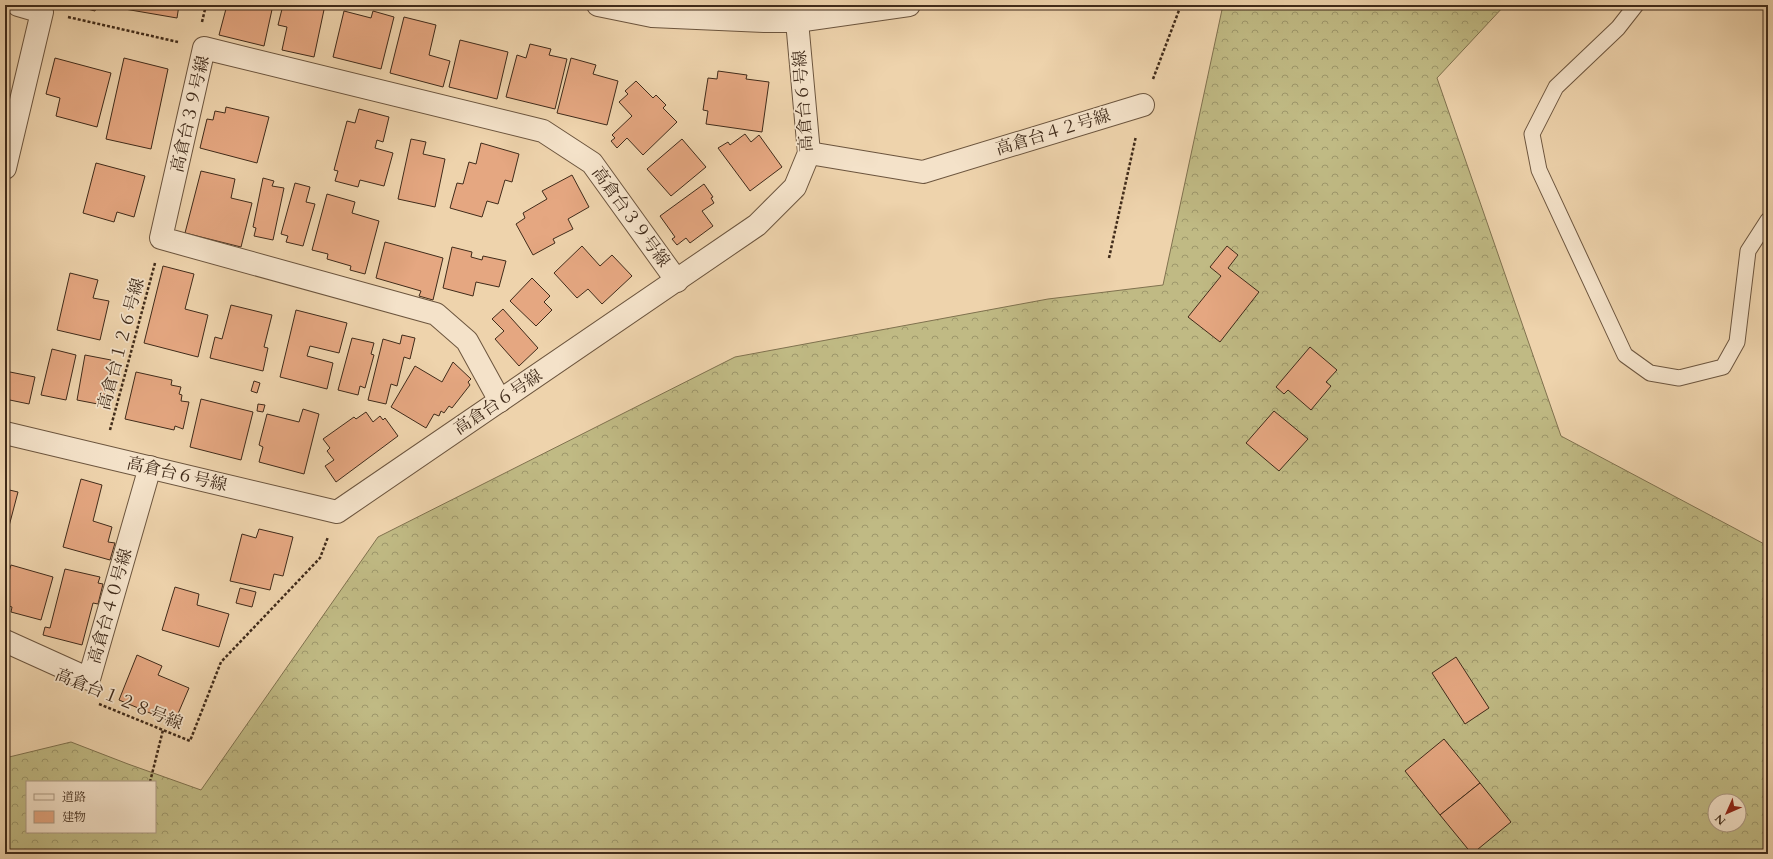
<svg xmlns="http://www.w3.org/2000/svg" width="1773" height="859" font-family="Cardo,'Noto Serif JP',serif">
  <defs>
    <pattern id="forest-crowns" width="20" height="18" patternUnits="userSpaceOnUse"><rect width="20" height="18" fill="#c0ba84"/><path d="M2 6a3 3 0 1 1 6 0M12 15a3 3 0 1 1 6 0" fill="none" stroke="#9d976b"/></pattern>
  </defs>
  <rect width="100%" height="100%" fill="#eed3ac"/>
  <filter id="stains"><feTurbulence type="fractalNoise" baseFrequency=".005" numOctaves="4"/><feColorMatrix values="0 0 0 0 .2 0 0 0 0 .09 0 0 0 0 .02 0 0 0 .5 -.17"/></filter>
  <radialGradient id="worn" r=".72"><stop offset=".6" stop-color="#630" stop-opacity="0"/><stop offset="1" stop-color="#630" stop-opacity=".3"/></radialGradient>
  <path fill="url(#forest-crowns)" stroke="#80724f" fill-rule="evenodd" d="M1223 5H1505L1437 78 1561 436 1768 546V854L5 853V758L71 742 128 764 201 790 378 537 735 357 1048 299 1163 285ZM27 782H155V832H27ZM1715 801H1739V825H1715Z"/>
  <g fill="#e5a781" stroke="#402b1a">
    <polygon points="72,5 97,5 95,11"/>
    <polygon points="113,5 179,5 177,18 113,7"/>
    <polygon points="227,5 273,5 264,46 219,35"/>
    <polygon points="283,5 325,5 314,57 282,50 287,27 278,25"/>
    <polygon points="344,11 371,18 373,11 394,17 381,69 333,57"/>
    <polygon points="404,17 436,25 429,55 450,61 443,87 390,73"/>
    <polygon points="460,40 508,52 497,99 449,87"/>
    <polygon points="530,44 551,49 549,55 567,59 555,109 506,97 517,55 526,58"/>
    <polygon points="55,58 111,73 97,127 56,116 60,98 46,94"/>
    <polygon points="124,58 168,69 151,149 106,139"/>
    <polygon points="571,58 596,65 593,74 618,81 607,125 557,113"/>
    <polygon points="718,71 747,75 746,79 769,82 762,132 706,124 708,111 703,110 708,78 717,79"/>
    <polygon points="636,81 653,98 656,95 666,105 663,108 677,122 643,155 627,138 617,148 611,141 615,138 612,135 632,116 619,102 628,94 625,91"/>
    <polygon points="226,107 269,117 257,163 200,148 207,119 213,120 215,111 225,113"/>
    <polygon points="359,109 389,117 383,142 377,140 375,148 393,153 384,186 360,180 358,187 335,181 338,171 334,170 347,121 355,123"/>
    <polygon points="745,134 751,142 759,135 782,167 750,191 718,148 728,142 730,145"/>
    <polygon points="411,139 426,142 423,154 445,159 435,207 398,199"/>
    <polygon points="682,139 706,167 671,196 647,169"/>
    <polygon points="481,143 519,154 512,182 505,180 498,204 487,201 482,217 450,208 457,183 463,184 469,162 476,164"/>
    <polygon points="96,163 145,176 134,217 117,212 114,222 83,213"/>
    <polygon points="201,171 235,179 231,198 252,203 241,247 185,233"/>
    <polygon points="572,175 589,207 568,219 573,229 553,239 555,243 533,255 516,224 525,218 523,213 547,199 542,191"/>
    <polygon points="263,178 274,181 272,186 284,188 273,240 254,236 256,228 253,227"/>
    <polygon points="295,183 310,187 306,202 315,204 303,246 286,242 288,236 281,234"/>
    <polygon points="704,184 713,197 711,198 714,203 702,211 713,226 690,243 686,238 677,245 672,239 675,237 660,216"/>
    <polygon points="327,194 355,202 352,213 379,221 365,274 350,270 351,266 327,259 328,254 312,250"/>
    <polygon points="385,242 443,258 433,300 419,296 421,291 376,278"/>
    <polygon points="582,246 600,266 612,255 632,276 602,304 588,289 577,298 554,273"/>
    <polygon points="1227,246 1238,255 1228,268 1259,292 1220,342 1188,317 1221,276 1210,267"/>
    <polygon points="452,247 472,252 471,257 482,260 483,256 506,261 499,287 476,282 473,296 443,288"/>
    <polygon points="163,266 194,274 185,309 208,315 198,357 144,343"/>
    <polygon points="70,273 98,280 93,298 109,301 100,340 57,330"/>
    <polygon points="532,278 550,296 544,302 552,310 536,326 510,301"/>
    <polygon points="231,305 272,315 264,347 268,348 263,371 210,358 215,337 222,339"/>
    <polygon points="503,309 538,348 519,366 495,339 504,331 492,319"/>
    <polygon points="296,310 347,323 339,353 310,346 307,356 333,363 327,389 280,377"/>
    <polygon points="402,335 415,338 410,359 404,357 397,386 391,384 386,404 368,400 383,339 400,344"/>
    <polygon points="352,338 374,343 371,354 374,355 365,388 360,386 358,395 338,390"/>
    <polygon points="1310,347 1337,370 1326,382 1331,386 1311,410 1288,390 1284,394 1276,387"/>
    <polygon points="52,349 76,355 66,400 41,395"/>
    <polygon points="85,355 111,360 103,405 77,400"/>
    <polygon points="453,362 471,379 468,382 470,385 452,408 449,406 444,413 441,411 439,416 434,414 426,428 391,407 415,366 442,382"/>
    <polygon points="5,371 35,377 29,404 5,399"/>
    <polygon points="136,372 172,380 171,385 181,387 179,394 182,395 181,401 189,402 183,429 175,426 174,430 125,419"/>
    <polygon points="254,381 260,383 257,393 251,391"/>
    <polygon points="201,399 253,412 241,460 190,447"/>
    <polygon points="258,404 265,405 263,412 257,411"/>
    <polygon points="303,409 319,414 304,474 259,462 263,447 259,445 267,414 299,422"/>
    <polygon points="1274,411 1308,439 1279,471 1246,443"/>
    <polygon points="366,412 373,422 380,416 383,420 385,418 398,436 336,482 325,466 334,460 327,451 330,448 323,439 354,417 356,419"/>
    <polygon points="81,479 102,485 93,521 112,527 108,542 115,543 110,560 63,547"/>
    <polygon points="5,486 5,489 18,492 8,530 5,529"/>
    <polygon points="259,529 293,537 283,576 274,574 270,590 230,581 242,534 256,538"/>
    <polygon points="11,565 53,577 41,620 11,612 12,607 5,605 5,585"/>
    <polygon points="65,569 100,577 98,583 103,584 98,604 93,603 82,645 43,635 45,627 50,628"/>
    <polygon points="175,587 199,594 197,605 229,614 219,647 162,630"/>
    <polygon points="240,588 256,592 252,607 236,603"/>
    <polygon points="137,655 162,666 158,675 189,688 174,723 119,700"/>
    <polygon points="1456,657 1489,708 1465,724 1432,673"/>
    <polygon points="1444,739 1480,783 1440,815 1405,771"/>
    <polygon points="1480,783 1511,822 1472,854 1440,815"/>
  </g>
  <g fill="none" stroke-linecap="round" stroke-linejoin="round">
    <g stroke="#6c553e" stroke-width="17">
      <polyline id="service" points="1636,5 1618,28 1556,87 1532,134 1539,170 1625,355 1650,373 1679,378 1723,367 1737,342 1748,251 1768,220"/>
    </g>
    <g stroke="#6c553e" stroke-width="24">
      <g id="minor">
        <polyline points="809,153 923,172 1143,105"/>
        <polyline points="5,168 42,12 18,5"/>
        <polyline points="500,401 467,341 436,314 161,238 204,48 543,131 592,163 677,281"/>
        <polyline points="5,433 337,512 757,225 795,187 809,153 797,21"/>
        <polyline points="5,641 89,679 150,467"/>
      </g>
    </g>
    <g stroke="#6c553e" stroke-width="24">
      <polyline id="tertiary" points="598,5 652,16 764,21 797,21 909,5"/>
    </g>
    <g stroke="#402b1a" stroke-width="2.5" stroke-dasharray="3 2" stroke-linecap="butt">
      <polyline points="68,17 178,42"/>
      <polyline points="202,22 206,5"/>
      <polyline points="1153,79 1181,5"/>
      <polyline points="1109,258 1136,136"/>
      <polyline points="110,430 155,263"/>
      <polyline points="99,704 190,741 221,662 320,558 328,537"/>
      <polyline points="150,782 163,730"/>
    </g>
    <use href="#service" stroke="#f4e2c9" stroke-width="15"/>
    <use href="#minor" stroke="#f4e2c9" stroke-width="22"/>
    <use href="#tertiary" stroke="#f4e2c9" stroke-width="22"/>
  </g>
  <g text-anchor="middle" dominant-baseline="central" stroke-width="3.5" stroke-linejoin="round" paint-order="stroke">
    <g font-size="17" fill="#402b1a" stroke="#f4e2c9">
      <text transform="translate(803 101) rotate(-94)">高倉台６号線</text>
      <text transform="translate(190 114) rotate(-77)">高倉台３９号線</text>
      <text transform="translate(1053 132) rotate(-17)">高倉台４２号線</text>
      <text transform="translate(631 217) rotate(54)">高倉台３９号線</text>
      <text transform="translate(121 344) rotate(-75)">高倉台１２６号線</text>
      <text transform="translate(498 402) rotate(-34)">高倉台６号線</text>
      <text transform="translate(177 474) rotate(13)">高倉台６号線</text>
      <text transform="translate(110 606) rotate(-74)">高倉台４０号線</text>
      <text transform="translate(119 699) rotate(22)">高倉台１２８号線</text>
    </g>
  </g>
  <rect width="1773" height="859" fill="none" stroke="#eed3ac" stroke-width="20"/>
  <rect x="6" y="6" width="1761" height="847" fill="none" stroke="#402b1a" stroke-width="2"/>
  <rect x="10" y="10" width="1753" height="839" fill="none" stroke="#402b1a"/>
  <rect x="26" y="781" width="130" height="52" fill="#f4e2c9" stroke="#ac9983"/>
  <rect x="34" y="794" width="20" height="6" fill="#f4e2c9" stroke="#ac9983"/>
  <text x="62" y="801" font-size="12" fill="#402b1a">道路</text>
  <rect x="34" y="811" width="20" height="12" fill="#e5a781" stroke="#ac9983"/>
  <text x="62" y="821" font-size="12" fill="#402b1a">建物</text>
  <g transform="translate(1727 813) rotate(225)"><circle r="19" fill="#f4e2c9" stroke="#ac9983"/>
  <path d="M0-3L7 15L0 10L-7 15Z" fill="#8f2418"/>
  <text y="-6" font-size="11" font-weight="bold" text-anchor="middle" fill="#402b1a">N</text>
  </g>
  <rect width="100%" height="100%" filter="url(#stains)"/>
  <rect width="100%" height="100%" fill="url(#worn)"/>
</svg>
